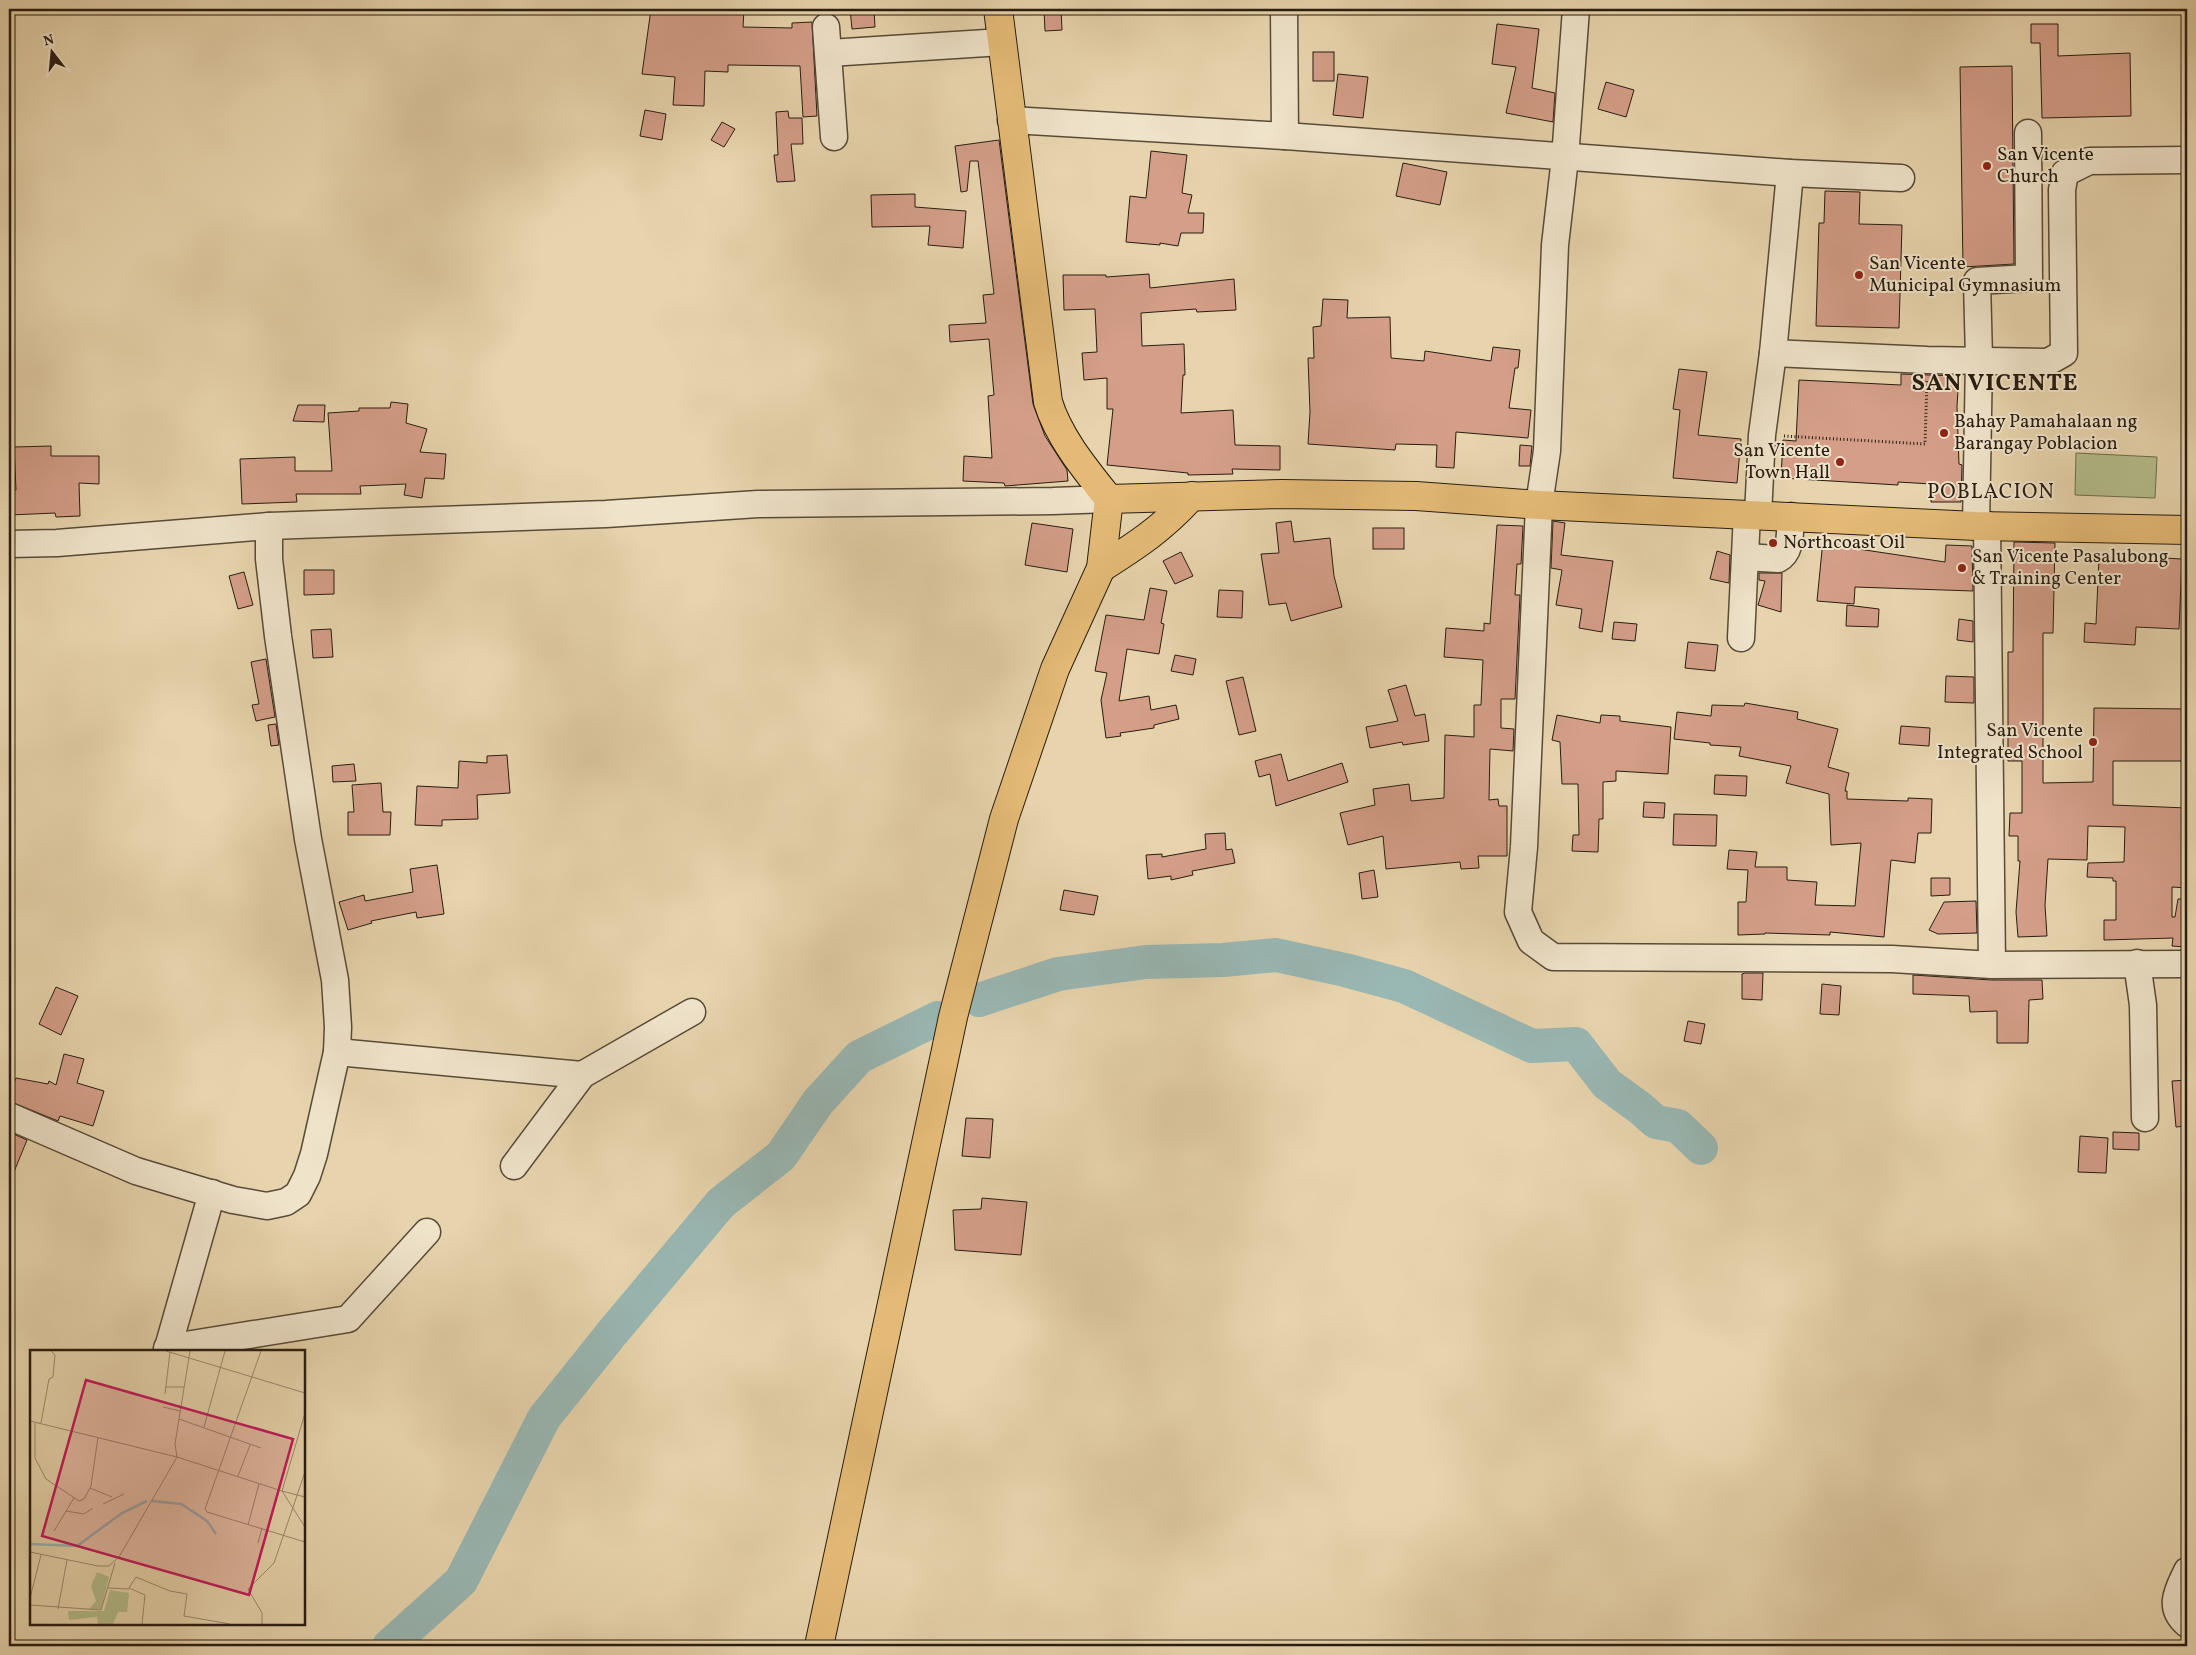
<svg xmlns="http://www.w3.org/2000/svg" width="2196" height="1655" font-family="Vollkorn,serif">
  <rect width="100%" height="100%" fill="#e7d4ad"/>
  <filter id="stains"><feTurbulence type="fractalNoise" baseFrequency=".004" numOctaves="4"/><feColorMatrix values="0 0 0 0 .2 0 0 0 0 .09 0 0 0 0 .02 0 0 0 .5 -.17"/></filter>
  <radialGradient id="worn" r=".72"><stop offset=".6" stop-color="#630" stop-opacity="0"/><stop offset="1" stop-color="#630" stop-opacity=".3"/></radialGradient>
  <polygon fill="#b4bd8b" stroke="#6e6d4e" points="2076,453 2157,457 2155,498 2075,495"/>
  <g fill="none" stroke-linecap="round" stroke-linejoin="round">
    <g stroke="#99b7b3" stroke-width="34">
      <polyline points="979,1000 1058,974 1146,962 1223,960 1276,955 1345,970 1404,986 1532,1046 1576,1044 1607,1084 1640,1108 1656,1122 1678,1126 1701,1148"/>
      <polyline points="389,1646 461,1581 544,1418 612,1333 721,1203 781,1156 818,1102 859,1057 938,1018"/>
    </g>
  </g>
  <g fill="#d49e88" stroke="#281d11">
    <polygon points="651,9 744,9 743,27 792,28 792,23 812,22 817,116 803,117 800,66 728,65 728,72 705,71 704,106 673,105 675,77 642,74"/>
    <polygon points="850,9 874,9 875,27 852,29"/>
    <polygon points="1044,9 1061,9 1062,30 1045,31"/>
    <polygon points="1497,24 1539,29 1532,88 1555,93 1553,122 1506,113 1516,67 1492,64"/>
    <polygon points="2031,24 2058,24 2058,56 2130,53 2131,116 2042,118 2040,43 2031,43"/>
    <rect x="1313" y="52" width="21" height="29"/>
    <polygon points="2012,66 2014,264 1963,267 1960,67"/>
    <polygon points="1338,74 1368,77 1363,118 1333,115"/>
    <polygon points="1606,82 1634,90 1626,117 1598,109"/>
    <polygon points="645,110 666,114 662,140 640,136"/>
    <polygon points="788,111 789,118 802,118 803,144 791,144 795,181 777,182 774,155 778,155 776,112"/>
    <polygon points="722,122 735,129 724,147 711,140"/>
    <polygon points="999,140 1033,404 1045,436 1067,470 1068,481 1005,486 1004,483 963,481 964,456 992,458 988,396 994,395 989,339 950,342 949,325 986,323 983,295 994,294 978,161 970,161 967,191 961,192 955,146"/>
    <polygon points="1151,151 1187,155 1182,193 1192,195 1188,213 1204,213 1203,233 1181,233 1178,246 1160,243 1160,245 1126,242 1130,196 1146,198"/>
    <polygon points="1403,163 1447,172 1440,205 1396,196"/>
    <polygon points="1825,191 1860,192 1859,224 1902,225 1899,328 1816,326 1819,223 1824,223"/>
    <polygon points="915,194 915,207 966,211 963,248 928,245 930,226 872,227 871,195"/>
    <polygon points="1149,274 1150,288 1234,279 1236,310 1197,312 1196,309 1141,313 1142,346 1184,344 1185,375 1183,375 1181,413 1233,410 1235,445 1280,446 1280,470 1232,469 1233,474 1188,475 1188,473 1107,465 1113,409 1107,409 1107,378 1084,380 1082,353 1097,352 1095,309 1064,310 1063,275 1106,275 1106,277"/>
    <polygon points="1323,299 1348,300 1347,318 1390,317 1391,358 1424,361 1425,351 1491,361 1493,347 1520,350 1518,368 1515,368 1509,408 1531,410 1528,438 1456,432 1454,468 1436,467 1437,445 1396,444 1395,450 1308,444 1310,412 1308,358 1314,358 1313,327 1321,326"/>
    <polygon points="1679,369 1707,372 1698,435 1741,439 1737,483 1673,478 1680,410 1673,409"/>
    <polygon points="1901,374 1959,376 1957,406 1959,464 1962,465 1961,502 1931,502 1931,484 1898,482 1898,485 1781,478 1783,440 1796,441 1799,380 1901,385"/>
    <polygon points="391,402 408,404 406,423 427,429 420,452 446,454 444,479 425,478 422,498 404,495 406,484 360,486 361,494 296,494 297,502 242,504 240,459 295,457 295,471 332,471 328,413 359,411 359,408 390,408"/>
    <polygon points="298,405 325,405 324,422 293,421"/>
    <polygon points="1520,445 1532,446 1530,466 1519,466"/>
    <polygon points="51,446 51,456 99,456 99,484 79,483 80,516 56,517 55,513 10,515 9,490 16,490 14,447"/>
    <polygon points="1291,521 1294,542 1330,538 1334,576 1342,607 1291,621 1286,603 1269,605 1261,554 1279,553 1276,523"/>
    <polygon points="1553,521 1565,523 1561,555 1613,561 1602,632 1579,628 1582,609 1556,605 1562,570 1551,568"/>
    <polygon points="1032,523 1073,529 1067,572 1025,565"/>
    <polygon points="1497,525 1523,526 1521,564 1517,564 1515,595 1520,595 1515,699 1501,699 1501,728 1514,729 1513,751 1490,749 1489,800 1498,799 1499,806 1507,806 1507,856 1478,856 1479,868 1461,869 1460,862 1386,869 1383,836 1348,845 1340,813 1375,805 1373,789 1409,784 1411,801 1444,798 1445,735 1474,737 1474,705 1481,705 1483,660 1444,657 1446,628 1484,631 1484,623 1490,624"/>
    <rect x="1373" y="528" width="31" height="21"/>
    <polygon points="1823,540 1846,544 1845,547 1945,562 1946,545 1972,546 1973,591 1855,587 1854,604 1817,601"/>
    <polygon points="2014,542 2055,543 2053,633 2043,633 2043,783 2093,782 2094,708 2187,709 2187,761 2113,761 2113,805 2187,808 2187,888 2172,887 2172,917 2175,917 2178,899 2187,899 2187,947 2172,946 2173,938 2104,940 2104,920 2116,920 2116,881 2113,881 2113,878 2087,877 2088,863 2124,862 2125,827 2088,826 2087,860 2048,859 2045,905 2047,936 2018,937 2016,912 2020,861 2018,861 2018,836 2009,836 2010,813 2022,813 2022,761 2008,761 2008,652 2013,652"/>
    <polygon points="1717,551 1730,555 1729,583 1710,579"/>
    <polygon points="1181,552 1193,576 1175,584 1163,561"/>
    <polygon points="2131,556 2182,559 2179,629 2136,627 2135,645 2084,642 2085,623 2096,624 2099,558 2131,560"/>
    <polygon points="304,570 334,570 334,594 304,595"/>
    <polygon points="244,572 253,605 238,609 229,576"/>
    <polygon points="1759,573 1782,573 1781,612 1758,605 1765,581 1759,580"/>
    <polygon points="1150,588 1167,591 1161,623 1164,624 1159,654 1127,649 1119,701 1149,696 1151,710 1176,705 1179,719 1154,725 1154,728 1120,733 1121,736 1106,738 1101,700 1107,673 1095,671 1106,615 1144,620"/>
    <polygon points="1219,590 1243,591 1242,618 1217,617"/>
    <polygon points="1847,605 1879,609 1878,627 1846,626"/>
    <polygon points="1959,619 1973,621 1973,642 1957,640"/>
    <polygon points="1614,622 1637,624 1635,641 1612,639"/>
    <polygon points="331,629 333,657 313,658 311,630"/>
    <polygon points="1688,642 1718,645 1715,671 1685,668"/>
    <polygon points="1175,655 1196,659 1193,675 1171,671"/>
    <polygon points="266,659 275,717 256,721 252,705 259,704 251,662"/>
    <polygon points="1946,676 1974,677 1974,703 1945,702"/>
    <polygon points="1243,677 1256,731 1239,735 1226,681"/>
    <polygon points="1406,685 1415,716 1425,714 1429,741 1403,745 1402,742 1370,748 1366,727 1398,721 1388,690"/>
    <polygon points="1745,703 1798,712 1797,719 1838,729 1828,767 1849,773 1845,791 1847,791 1847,799 1908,801 1908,798 1932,799 1931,833 1918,833 1915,863 1891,860 1884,937 1830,932 1830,935 1765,933 1765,934 1738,935 1738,902 1746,902 1748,870 1727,869 1729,850 1757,852 1755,867 1787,867 1787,880 1817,882 1815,905 1855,906 1861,843 1831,845 1829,794 1786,783 1791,766 1739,756 1741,747 1710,745 1710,743 1674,739 1677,712 1711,716 1712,705 1744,706"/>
    <polygon points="1557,715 1600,723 1601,715 1620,716 1620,721 1671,727 1668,774 1616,771 1616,781 1603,782 1603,819 1599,819 1598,852 1572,851 1573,835 1579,835 1578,784 1562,784 1560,742 1552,740"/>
    <polygon points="276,724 279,745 271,746 268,725"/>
    <polygon points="1901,726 1930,728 1929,746 1899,744"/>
    <polygon points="1281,754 1288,781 1342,763 1348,782 1276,806 1270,774 1259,777 1255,761"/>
    <polygon points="507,755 510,793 477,795 478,819 442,820 442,826 415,825 417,786 458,788 459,761 487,763 487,756"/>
    <polygon points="354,764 356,781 333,782 332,766"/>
    <polygon points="1715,775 1747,776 1746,796 1714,794"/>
    <polygon points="381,783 383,812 391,812 390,835 348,835 348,812 354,812 352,785"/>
    <polygon points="1644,802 1665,803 1664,818 1643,817"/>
    <polygon points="1674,814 1717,815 1716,846 1673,845"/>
    <polygon points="1225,833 1226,850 1232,849 1235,863 1192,871 1193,875 1171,880 1171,876 1148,879 1146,855 1162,854 1162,857 1206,849 1205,834"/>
    <polygon points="437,865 444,914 417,918 416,912 371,921 372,923 348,930 339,902 364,895 365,901 413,892 410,869"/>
    <polygon points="1374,870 1378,897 1362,899 1359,873"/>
    <polygon points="1931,878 1950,878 1950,895 1931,896"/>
    <polygon points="1064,890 1098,896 1094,915 1060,910"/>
    <polygon points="1976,901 1977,933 1938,934 1929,930 1944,902"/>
    <polygon points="1745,973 1763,973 1762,1000 1742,999 1742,974"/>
    <polygon points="1913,975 1991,980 2042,980 2043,999 2029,1000 2028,1043 1997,1043 1997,1011 1970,1012 1969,996 1913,994"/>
    <polygon points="1822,984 1841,986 1839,1015 1820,1014"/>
    <polygon points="56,987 78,996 61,1035 39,1024"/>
    <polygon points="1688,1021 1705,1024 1701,1044 1684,1041"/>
    <polygon points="64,1054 84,1059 77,1083 104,1091 93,1126 60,1116 58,1121 9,1101 9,1095 16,1078 48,1084 49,1081 56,1085"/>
    <polygon points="2187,1080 2187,1126 2176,1127 2172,1081"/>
    <polygon points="966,1118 993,1119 990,1158 962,1156"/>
    <polygon points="9,1132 27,1140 9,1184"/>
    <polygon points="2113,1132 2139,1133 2139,1150 2113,1149"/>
    <polygon points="2080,1136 2108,1138 2106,1173 2078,1172"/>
    <polygon points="982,1198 1027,1202 1021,1255 955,1250 953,1210 981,1209"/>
  </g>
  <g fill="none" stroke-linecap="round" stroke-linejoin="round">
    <g stroke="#584b38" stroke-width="29">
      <g id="minor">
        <polyline points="1284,9 1285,136"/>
        <polyline points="1576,9 1565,158 1555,245 1547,451 1539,505 1524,847 1518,912 1531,941 1553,957 1892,959 1992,965 2187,964"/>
        <polyline points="826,27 834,137"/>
        <polyline points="829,53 1002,42"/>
        <polyline points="1011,120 1285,136 1790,173 1901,178"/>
        <polyline points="1773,353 1927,360 2048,362 2064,353 2062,190 2065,173 2089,161 2187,160"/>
        <polyline points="1758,515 1762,435 1773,353 1790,173"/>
        <polyline points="1987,525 1992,965"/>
        <polyline points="1976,526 1979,359 1977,281 2029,278 2028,133"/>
        <polyline points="9,544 57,543 269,526 606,514 758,504 1053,501 1109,499"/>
        <path d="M1745 557 1778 559C1793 551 1789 530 1791 516"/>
        <polyline points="1741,638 1747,514"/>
        <polyline points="2137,963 2143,1005 2145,1118"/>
        <polyline points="337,1052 582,1075"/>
        <polyline points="9,1116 136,1171 233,1200 267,1206 286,1202 298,1194 307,1176 314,1154 337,1052 338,1027 335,980 308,839 278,636 269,559 269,526"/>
        <polyline points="514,1166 582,1075 692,1012"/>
        <polyline points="167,1348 348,1319 427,1232"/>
        <polyline points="167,1351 212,1193"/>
        <path d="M2187 1571C2178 1590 2167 1607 2187 1624"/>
      </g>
    </g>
    <g stroke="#281d11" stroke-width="30">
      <g id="major">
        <polyline points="1109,499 1282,494 1416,496 1539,505 1976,526 2187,530"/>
        <path d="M1101 568C1137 545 1162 529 1192 496"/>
        <path d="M819 1646 953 1017 1004 819 1055 669 1101 568 1109 499C1086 470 1059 438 1048 402L998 9"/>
      </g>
    </g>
    <polyline stroke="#281d11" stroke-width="3" stroke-dasharray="1 2.5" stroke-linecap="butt" points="1784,436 1925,444 1927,380"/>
    <use href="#minor" stroke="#efe3ca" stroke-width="26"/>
    <use href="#major" stroke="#e4ba76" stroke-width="28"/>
  </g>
  <g fill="#8f2418" stroke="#efe3ca" stroke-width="2">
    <circle cx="1987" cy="166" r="5"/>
    <circle cx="1859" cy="275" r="5"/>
    <circle cx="1944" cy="433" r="5"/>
    <circle cx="1840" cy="462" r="5"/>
    <circle cx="1773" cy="543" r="5"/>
    <circle cx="1962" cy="568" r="5"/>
    <circle cx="2093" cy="742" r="5"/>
  </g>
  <g text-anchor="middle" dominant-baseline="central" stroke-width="4" stroke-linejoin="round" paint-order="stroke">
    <g font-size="19" fill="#281d11" stroke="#efe3ca" text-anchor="start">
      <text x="1997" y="155">San Vicente<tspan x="1997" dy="22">Church</tspan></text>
      <text x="1869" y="264">San Vicente<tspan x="1869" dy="22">Municipal Gymnasium</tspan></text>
      <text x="1954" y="422">Bahay Pamahalaan ng<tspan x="1954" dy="22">Barangay Poblacion</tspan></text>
      <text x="1830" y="451" text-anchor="end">San Vicente<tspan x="1830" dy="22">Town Hall</tspan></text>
      <text x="1783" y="543">Northcoast Oil</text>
      <text x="1972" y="557">San Vicente Pasalubong<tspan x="1972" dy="22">&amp; Training Center</tspan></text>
      <text x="2083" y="731" text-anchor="end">San Vicente<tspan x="2083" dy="22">Integrated School</tspan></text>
    </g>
    <g font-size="21" letter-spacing="1" fill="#281d11" stroke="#efe3ca">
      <text x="1991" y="492">POBLACION</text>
    </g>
    <g font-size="24" font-weight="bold" letter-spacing="1" fill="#281d11" stroke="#efe3ca">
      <text x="1995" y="384">SAN VICENTE</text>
    </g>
  </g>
  <g transform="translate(30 1350)">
    <rect width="275" height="275" fill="#e7d4ad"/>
    <path d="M67 222 79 227 71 259H59L66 251 61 236ZM80 240 99 243 97 262H88L83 274H68L67 267 39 270 38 261H74Z" fill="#b4bd8b"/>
    <path fill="none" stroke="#99b7b3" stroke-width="2.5" d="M122 151 151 154 177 171 186 184M0 194 47 196 92 163 117 151"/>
    <path fill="none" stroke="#9b8b6f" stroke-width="1" d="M136 1 275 43M231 1 175 159 177 162 275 192M135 37H154M135 44 140 2M133 57 150 61M275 63 252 141 275 147M149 69 231 98M0 71 147 107M5 73V108L16 129 49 151 54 149 61 136 68 87M11 73 19 29 23 27 25 5 21 1M174 77 195 1M147 107 252 141 275 177M208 126 220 95M60 138 82 147M73 154 94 144M36 161 54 164 63 158M218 175 229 134M24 181 44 148M228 193 232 178M0 202 68 216H79L89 207 147 107 145 94 160 1M78 238 99 239M0 248 11 205M0 255 71 260 85 213M28 259 37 210M112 274 115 245 99 238 106 227 140 241 157 244 154 266 200 274M232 274V263L218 239 244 213 275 122"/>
    <path fill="#c2185b" fill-opacity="0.15" stroke="#c2185b" stroke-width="2.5" d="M56 30 263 89 219 245 12 186Z"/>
    <rect width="275" height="275" fill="none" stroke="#281d11" stroke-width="2.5"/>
  </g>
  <rect width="2196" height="1655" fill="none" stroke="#e7d4ad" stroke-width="30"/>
  <rect x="10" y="10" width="2176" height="1635" fill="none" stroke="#281d11" stroke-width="2.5"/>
  <rect x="15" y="15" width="2166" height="1625" fill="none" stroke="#281d11"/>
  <g transform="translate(52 52) rotate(344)" stroke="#efe3ca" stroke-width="4" paint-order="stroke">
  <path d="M0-4L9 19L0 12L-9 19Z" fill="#281d11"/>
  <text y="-8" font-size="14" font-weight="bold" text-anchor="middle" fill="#281d11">N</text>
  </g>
  <rect width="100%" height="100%" filter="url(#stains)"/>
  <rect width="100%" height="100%" fill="url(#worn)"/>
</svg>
